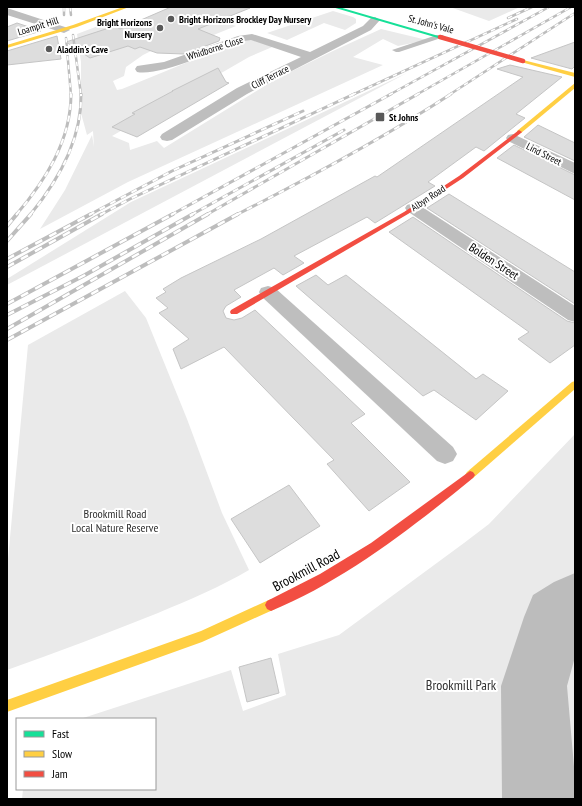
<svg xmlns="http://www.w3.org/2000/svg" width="582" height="806" font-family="'PT Sans Narrow',sans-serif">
  <rect width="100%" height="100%" fill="#fff"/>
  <g fill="#eaeaea">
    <polygon points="450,7 520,7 489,21"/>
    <polygon points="333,11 353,17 356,19 356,23 345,30 324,23 287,40 267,33"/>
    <polygon points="211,18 236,26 181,48 161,46 143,55 126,67 124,76 113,81 117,90 122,89 210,53 253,38 277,45 249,57 112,136 129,143 130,150 157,141 164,148 276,79 335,50 381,29 427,40 398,46 383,39 353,57 383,65 128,182 40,229 65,190 92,135 94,147 93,131 87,135 81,113 81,62 77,34 114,20 161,36"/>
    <polygon points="407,73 7,285 7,279 131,202"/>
    <path d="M125 291 146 318 187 419 222 513 249 570C220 587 189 600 158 613 108 633 58 652 7 670V570L28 345Z"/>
    <polygon points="575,434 575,799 22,799 23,789 155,789 155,719 80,719 231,670 243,711 286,695 278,654 339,635 464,543 489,524"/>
  </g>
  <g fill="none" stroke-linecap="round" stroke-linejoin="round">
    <polygon fill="#bcbcbc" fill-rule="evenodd" points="575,573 575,657 567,686 575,778 575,799 502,799 501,686 524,617 533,595 554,582"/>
  </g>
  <g fill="#ddd" stroke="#c5c5c5">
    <polygon points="171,7 250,8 198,29 220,38 219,41 184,54 157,53 140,47 135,49 128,46 90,58 66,42 115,26 120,29"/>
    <polygon points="17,23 41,31 7,41 7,27"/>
    <polygon points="57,36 61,59 7,65 7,51"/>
    <polygon points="575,42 575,66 572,69 531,58"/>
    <polygon points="510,65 562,77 516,114 525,118 500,138 484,151 476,147 428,182 435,186 375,223 367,217 294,256 304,263 283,275 274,268 234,290 241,297 226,306 223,311 226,318 234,320 242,318 255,310 365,414 351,423 410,482 369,511 327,464 334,460 224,347 181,369 173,349 189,339 159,313 168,308 156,298 166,292 163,289 181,278 261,239 375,176 377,177 523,77 497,69"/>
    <polygon points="218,68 226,82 229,83 137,137 112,127 135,114 132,113 173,91 172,91"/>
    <polygon points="538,125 575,143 575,161 524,137"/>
    <polygon points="514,145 575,175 575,200 497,158"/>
    <polygon points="449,194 575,272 575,304 427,208"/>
    <polygon points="413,217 567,321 575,323 575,345 550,363 518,339 529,332 389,232"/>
    <polygon points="316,275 328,285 346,275 476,379 483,374 508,391 476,420 434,390 423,396 296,286"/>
    <polygon points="289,485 320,526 260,563 231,519"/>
    <polygon points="271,658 279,693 247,702 239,667"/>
  </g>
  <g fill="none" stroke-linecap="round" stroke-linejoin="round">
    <polygon fill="#bebebe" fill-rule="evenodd" points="437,35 443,35 444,37 399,52 396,52 392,50"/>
    <g fill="#bebebe" fill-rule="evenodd">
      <polygon points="7,8 68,28 70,30 64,33 7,15"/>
      <path d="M375 17 380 20 371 30 247 94 172 140 167 141 162 140 160 137 162 134 237 88 301 57 251 40 244 41C221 49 158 77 137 72L135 69 137 66 164 62 238 36 252 34 310 52 363 26 371 18Z"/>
      <polygon points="513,134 575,163 575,174 508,141 506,138 508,135"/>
      <polygon points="413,203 419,205 575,306 575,322 568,320 407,211 405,208 407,205"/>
      <polygon points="268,286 275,288 453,447 457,454 453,461 445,464 437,461 261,296 259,292 261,288"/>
    </g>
    <polygon fill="#16e098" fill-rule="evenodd" points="332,7 339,7 442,37 438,38"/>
    <g fill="#ffcf43" fill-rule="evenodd">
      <polygon points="123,7 129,7 77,27 7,48 7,45 73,25"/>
      <polygon points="523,60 575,73 575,77 521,62 521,61"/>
      <polygon points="575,83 575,88 521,133 517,133 517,131"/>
      <polygon points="575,381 575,389 473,478 470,479 467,478 465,475 467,472 572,382"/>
      <polygon points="271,599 275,601 277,605 275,609 202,642 7,712 7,700 201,631"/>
    </g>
    <g fill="#f24e42" fill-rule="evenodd">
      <polygon points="519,130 522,132 521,133 463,178 408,214 237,314 231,314 230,312 231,310 404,212 459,176"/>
      <path d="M470 471 473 472 475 475 473 478C413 527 344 581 271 611L267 609 265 605 267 601 320 574 371 543Z"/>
    </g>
    <g stroke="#bdbdbd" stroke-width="2.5">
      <g id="rail-far2">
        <polyline points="64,7 64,15"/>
        <polyline points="70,7 71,15"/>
        <polyline points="508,18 532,7"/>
        <polyline points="73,35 81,95"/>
        <polyline points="66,38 71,95"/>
        <polyline points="352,95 517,19"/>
        <polyline points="389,95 549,7"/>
        <polyline points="416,95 571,7"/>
        <polyline points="449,95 575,13"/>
      </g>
    </g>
    <g stroke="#bdbdbd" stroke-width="3">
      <g id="rail-far1">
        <path d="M16 215C45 181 71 141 71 94"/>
        <path d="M30 215C58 181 82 140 81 94"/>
        <polyline points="89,215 172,171 303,111"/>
        <polyline points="100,215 130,199 354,94"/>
        <polyline points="171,215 391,94"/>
        <polyline points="191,215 344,130"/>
        <polyline points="206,215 418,94"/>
        <path d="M236 215C309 178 382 139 451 94"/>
      </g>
    </g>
    <g stroke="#bdbdbd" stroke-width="4">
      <g id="rail">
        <polyline points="7,226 17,214"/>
        <polyline points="7,241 31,214"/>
        <polyline points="7,259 91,214"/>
        <polyline points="7,267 102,214"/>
        <polyline points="7,304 173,214"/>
        <polyline points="7,315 85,275 193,214"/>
        <polyline points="7,329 208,214"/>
        <polyline points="7,340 238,214"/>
      </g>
    </g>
    <use href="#rail-far2" stroke="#fff" stroke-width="1.5" stroke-dasharray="4.5" stroke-linecap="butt"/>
    <use href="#rail-far1" stroke="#fff" stroke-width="2" stroke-dasharray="6" stroke-linecap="butt"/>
    <use href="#rail" stroke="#fff" stroke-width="2.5" stroke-dasharray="8" stroke-linecap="butt"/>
    <polyline stroke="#f24e42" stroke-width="4.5" points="440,37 523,61"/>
  </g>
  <g fill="#595959" stroke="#fff" stroke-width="1.5">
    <circle cx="171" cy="19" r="4"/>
    <circle cx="160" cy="28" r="4"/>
    <circle cx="49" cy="49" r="4"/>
    <rect x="375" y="112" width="10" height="10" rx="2"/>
  </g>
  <g text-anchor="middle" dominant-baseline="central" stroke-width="4" stroke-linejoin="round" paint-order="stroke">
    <g font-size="10" font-weight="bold" fill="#000" stroke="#fff" text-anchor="start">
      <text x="179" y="19">Bright Horizons Brockley Day Nursery</text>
      <text x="152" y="22" text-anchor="end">Bright Horizons<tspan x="152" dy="12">Nursery</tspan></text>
      <text x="57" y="49">Aladdin's Cave</text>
      <text x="389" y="117">St Johns</text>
    </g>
    <g font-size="10" fill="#000" stroke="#fff">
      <text transform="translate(431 24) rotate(15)">St. John's Vale</text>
      <text transform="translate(38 26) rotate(-17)">Loampit Hill</text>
      <text transform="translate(215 48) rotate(-18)">Whidborne Close</text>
      <text transform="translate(270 77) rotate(-27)">Cliff Terrace</text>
      <text transform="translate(544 154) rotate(27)">Lind Street</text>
      <text transform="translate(428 198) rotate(-33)">Albyn Road</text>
    </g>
    <g font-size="12" fill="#000" stroke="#fff">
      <text transform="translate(494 261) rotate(33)">Bolden Street</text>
    </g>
    <g font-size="12" fill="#303030" stroke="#fff">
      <text x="115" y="513">Brookmill Road<tspan x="115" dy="14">Local Nature Reserve</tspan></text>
    </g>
    <g font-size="14" fill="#000" stroke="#fff">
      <text transform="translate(306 570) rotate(-28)">Brookmill Road</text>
    </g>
    <g font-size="14" fill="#303030" stroke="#fff">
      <text x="461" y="685">Brookmill Park</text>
    </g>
  </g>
  <rect width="582" height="806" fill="none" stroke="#000000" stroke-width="16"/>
  <rect x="16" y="718" width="140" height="72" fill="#ffffff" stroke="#999999"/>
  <rect x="24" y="731" width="20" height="6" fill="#16e098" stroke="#999999"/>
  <text x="52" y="738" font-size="12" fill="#000000">Fast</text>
  <rect x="24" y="751" width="20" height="6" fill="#ffcf43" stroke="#999999"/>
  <text x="52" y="758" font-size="12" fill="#000000">Slow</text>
  <rect x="24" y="771" width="20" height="6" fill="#f24e42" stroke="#999999"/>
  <text x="52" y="778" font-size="12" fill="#000000">Jam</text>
</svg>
